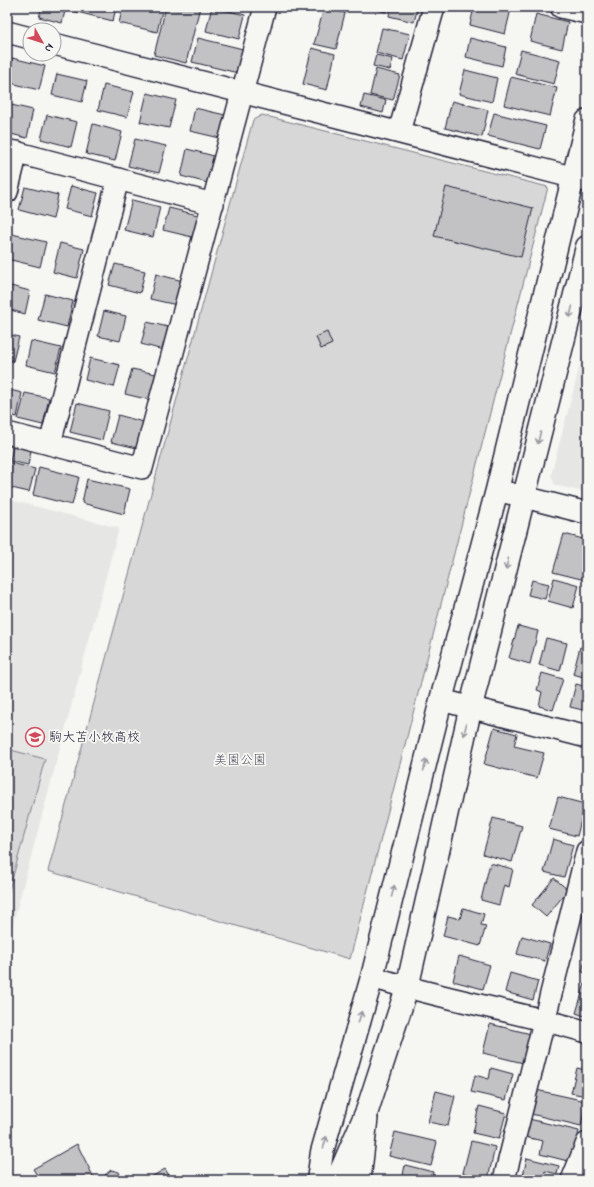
<svg xmlns="http://www.w3.org/2000/svg" width="594" height="1187" font-family="'Indie Flower','Klee One',sans-serif">
  <rect width="100%" height="100%" fill="#f6f6f2"/>
  <filter id="ink" filterUnits="userSpaceOnUse"><feTurbulence type="fractalNoise" baseFrequency=".025" numOctaves="2"/><feDisplacementMap in="SourceGraphic" scale="8" xChannelSelector="R" yChannelSelector="G"/><feConvolveMatrix kernelMatrix="1 2 1 2 8 2 1 2 1" color-interpolation-filters="sRGB"/></filter>
  <g filter="url(#ink)">
    <g fill="#e6e6e4">
      <polygon points="587,339 587,493 555,485 551,475"/>
      <polygon points="7,499 119,528 7,946"/>
    </g>
    <g fill="#d7d7d7" stroke="#7c7c89">
      <polygon points="262,115 548,187 350,959 48,871 253,120"/>
      <polygon points="7,749 45,759 7,898"/>
    </g>
    <g fill="#c2c2c4" stroke="#22223b">
      <polygon points="42,7 66,7 62,23 39,17"/>
      <polygon points="74,7 116,7 113,21 73,11"/>
      <polygon points="123,7 163,7 157,32 119,23"/>
      <polygon points="166,7 200,7 186,63 154,55"/>
      <polygon points="212,7 245,15 239,39 206,31"/>
      <polygon points="365,7 387,7 386,12"/>
      <polygon points="391,7 418,7 414,22 389,16"/>
      <polygon points="474,7 511,9 505,34 470,25"/>
      <polygon points="324,8 345,13 336,49 314,44"/>
      <polygon points="536,14 568,22 562,49 530,41"/>
      <polygon points="382,28 410,34 403,60 376,53"/>
      <polygon points="198,38 243,49 238,73 192,62"/>
      <polygon points="470,38 506,47 502,66 466,57"/>
      <polygon points="312,48 335,54 327,90 303,84"/>
      <polygon points="521,50 560,60 554,84 515,74"/>
      <polygon points="376,55 393,59 390,70 373,66"/>
      <polygon points="12,58 45,66 39,90 7,82"/>
      <polygon points="376,69 400,75 393,100 370,95"/>
      <polygon points="465,70 497,78 492,102 459,94"/>
      <polygon points="57,74 87,81 82,102 52,95"/>
      <polygon points="511,77 557,88 550,116 504,105"/>
      <polygon points="104,85 134,92 127,117 98,110"/>
      <polygon points="147,93 176,100 169,128 140,122"/>
      <polygon points="364,95 386,100 383,113 361,107"/>
      <polygon points="452,101 488,110 482,137 445,128"/>
      <polygon points="7,104 33,110 27,138 7,133"/>
      <polygon points="195,108 225,115 220,138 190,131"/>
      <polygon points="494,113 546,126 540,149 488,136"/>
      <polygon points="47,115 77,122 71,147 41,139"/>
      <polygon points="93,124 122,132 115,161 86,154"/>
      <polygon points="135,139 166,146 159,173 128,166"/>
      <polygon points="187,149 214,156 208,183 181,176"/>
      <polygon points="71,186 98,193 92,216 65,209"/>
      <polygon points="25,187 58,195 53,219 19,210"/>
      <polygon points="446,187 533,208 521,257 434,236"/>
      <polygon points="132,200 160,207 153,237 124,230"/>
      <polygon points="169,208 202,216 196,238 163,230"/>
      <polygon points="12,234 46,242 40,267 7,259"/>
      <polygon points="60,243 84,249 77,278 53,272"/>
      <polygon points="115,264 145,271 140,293 109,285"/>
      <polygon points="156,274 183,281 177,305 150,299"/>
      <polygon points="7,285 30,291 25,314 7,309"/>
      <polygon points="45,294 73,301 67,327 38,320"/>
      <polygon points="104,311 126,316 120,341 98,336"/>
      <polygon points="147,322 168,327 163,350 141,344"/>
      <polygon points="327,332 332,344 321,349 316,337"/>
      <polygon points="7,334 19,337 13,361 7,360"/>
      <polygon points="31,341 61,348 55,372 26,365"/>
      <polygon points="90,358 120,365 114,387 85,380"/>
      <polygon points="132,369 156,374 150,400 125,394"/>
      <polygon points="10,390 22,393 17,417 7,414"/>
      <polygon points="25,393 49,398 43,425 18,419"/>
      <polygon points="77,403 109,411 102,440 70,432"/>
      <polygon points="118,415 143,422 137,448 111,442"/>
      <polygon points="13,446 31,451 28,465 10,461"/>
      <polygon points="7,462 35,469 29,492 7,487"/>
      <polygon points="39,467 79,477 72,505 33,495"/>
      <polygon points="87,479 130,489 124,514 82,503"/>
      <polygon points="564,534 587,540 587,574 585,580 553,572"/>
      <polygon points="554,578 579,585 573,608 548,601"/>
      <polygon points="532,580 549,584 545,599 528,595"/>
      <polygon points="518,626 538,631 530,664 509,658"/>
      <polygon points="546,638 567,643 560,671 539,665"/>
      <polygon points="580,647 587,649 587,678 573,674"/>
      <polygon points="542,673 563,679 553,710 539,706 542,692 537,690"/>
      <polygon points="576,684 587,687 587,711 570,707"/>
      <polygon points="494,728 517,734 514,746 544,753 537,778 484,764"/>
      <polygon points="558,797 585,804 577,836 549,829"/>
      <polygon points="493,818 522,826 512,862 483,854"/>
      <polygon points="553,839 573,845 564,877 544,872"/>
      <polygon points="490,863 513,869 509,887 504,885 499,905 481,900"/>
      <polygon points="554,878 568,890 546,917 532,905"/>
      <polygon points="463,908 484,914 481,925 486,926 480,946 443,936 448,916 460,919"/>
      <polygon points="522,936 550,944 545,961 517,954"/>
      <polygon points="459,956 490,965 483,989 453,981"/>
      <polygon points="585,959 587,959 587,973 582,972"/>
      <polygon points="510,973 538,981 533,1000 505,992"/>
      <polygon points="586,980 587,980 587,1017 576,1013"/>
      <polygon points="490,1024 531,1034 523,1063 483,1053"/>
      <polygon points="491,1068 513,1074 506,1100 471,1092 475,1075 489,1079"/>
      <polygon points="577,1068 587,1070 587,1096 571,1093"/>
      <polygon points="536,1090 586,1101 581,1126 531,1114"/>
      <polygon points="436,1091 455,1096 448,1126 428,1122"/>
      <polygon points="479,1106 506,1113 499,1139 473,1133"/>
      <polygon points="529,1119 579,1131 572,1162 540,1154 543,1141 525,1137"/>
      <polygon points="395,1132 437,1142 431,1166 389,1156"/>
      <polygon points="471,1141 495,1147 488,1179 463,1173"/>
      <polygon points="77,1144 95,1180 40,1180 33,1169"/>
      <polygon points="527,1158 559,1166 557,1174 545,1171 543,1180 523,1176"/>
      <polygon points="405,1165 433,1172 431,1180 402,1180"/>
      <polygon points="165,1169 172,1180 146,1180"/>
      <polygon points="111,1170 119,1172 123,1180 99,1180"/>
    </g>
    <g fill="none" stroke-linecap="round" stroke-linejoin="round">
      <g stroke="#22223b" stroke-width="24">
        <g id="street">
          <polyline points="561,7 587,13"/>
          <polyline points="7,32 30,38"/>
          <polyline points="54,44 587,181"/>
          <polyline points="399,132 434,7"/>
          <polyline points="7,150 213,204"/>
          <polyline points="7,192 17,152"/>
          <polyline points="7,433 142,468 265,7"/>
          <polyline points="50,444 118,179"/>
          <polyline points="497,490 587,513"/>
          <polyline points="441,700 587,737"/>
          <path d="M372 977C442 999 516 1011 587 1032"/>
          <polyline points="360,1180 367,1118"/>
          <polyline points="504,1180 587,851"/>
          <polyline points="572,1180 587,1143"/>
        </g>
      </g>
      <g stroke="#22223b" stroke-width="25">
        <g id="secondary">
          <polyline points="318,1180 322,1152 372,977 441,700 497,490 587,121"/>
          <polyline points="337,1180 367,1111 407,988 471,706 587,247"/>
        </g>
      </g>
      <use href="#street" stroke="#f6f6f2" stroke-width="21"/>
      <use href="#secondary" stroke="#f6f6f2" stroke-width="22"/>
    </g>
    <defs><path id="oneway-shaft" d="M-6 0H5M1.5-3L5.5 0L1.5 3" fill="none" stroke-width="1.6" stroke-linecap="round" stroke-linejoin="round"/></defs>
    <g stroke="#9797a0">
      <use href="#oneway-shaft" transform="translate(571 312) rotate(104)"/>
      <use href="#oneway-shaft" transform="translate(539 438) rotate(104)"/>
      <use href="#oneway-shaft" transform="translate(507 564) rotate(104)"/>
      <use href="#oneway-shaft" transform="translate(465 730) rotate(103)"/>
      <use href="#oneway-shaft" transform="translate(425 765) rotate(-76)"/>
      <use href="#oneway-shaft" transform="translate(393 891) rotate(-76)"/>
      <use href="#oneway-shaft" transform="translate(360 1017) rotate(-74)"/>
      <use href="#oneway-shaft" transform="translate(325 1142) rotate(-74)"/>
    </g>
  </g>
  <defs>
    <g id="school-ring" transform="scale(1)"><circle r="9.5" fill="#f6f6f2" stroke="#d1495b" stroke-width="1.5"/><path d="M0-5L7-2L0 1L-7-2ZM-4 1L0 2.5L4 1V4Q0 6-4 4Z" fill="#d1495b"/></g>
  </defs>
  <g fill-rule="evenodd">
    <use href="#school-ring" x="35" y="737"/>
  </g>
  <g text-anchor="middle" dominant-baseline="central" stroke-width="3.5" stroke-linejoin="round" paint-order="stroke">
    <g font-size="13" fill="#22223b" stroke="#f6f6f2" text-anchor="start">
      <text x="49" y="737">駒大苫小牧高校</text>
    </g>
    <g font-size="13" fill="#4f4f62" stroke="#f6f6f2">
      <text x="240" y="760">美園公園</text>
    </g>
  </g>
  <rect width="594" height="1187" fill="none" stroke="#f6f6f2" stroke-width="24"/>
  <rect x="12" y="12" width="570" height="1163" fill="none" stroke="#22223b" stroke-width="1.5" filter="url(#ink)"/>
  <g transform="translate(42 42) rotate(129)"><circle r="19" fill="#f6f6f2" stroke="#a1a1a9"/>
  <path d="M0-3L7 15L0 10L-7 15Z" fill="#d1495b"/>
  <text y="-6" font-size="11" font-weight="bold" text-anchor="middle" fill="#22223b">N</text>
  </g>
</svg>
